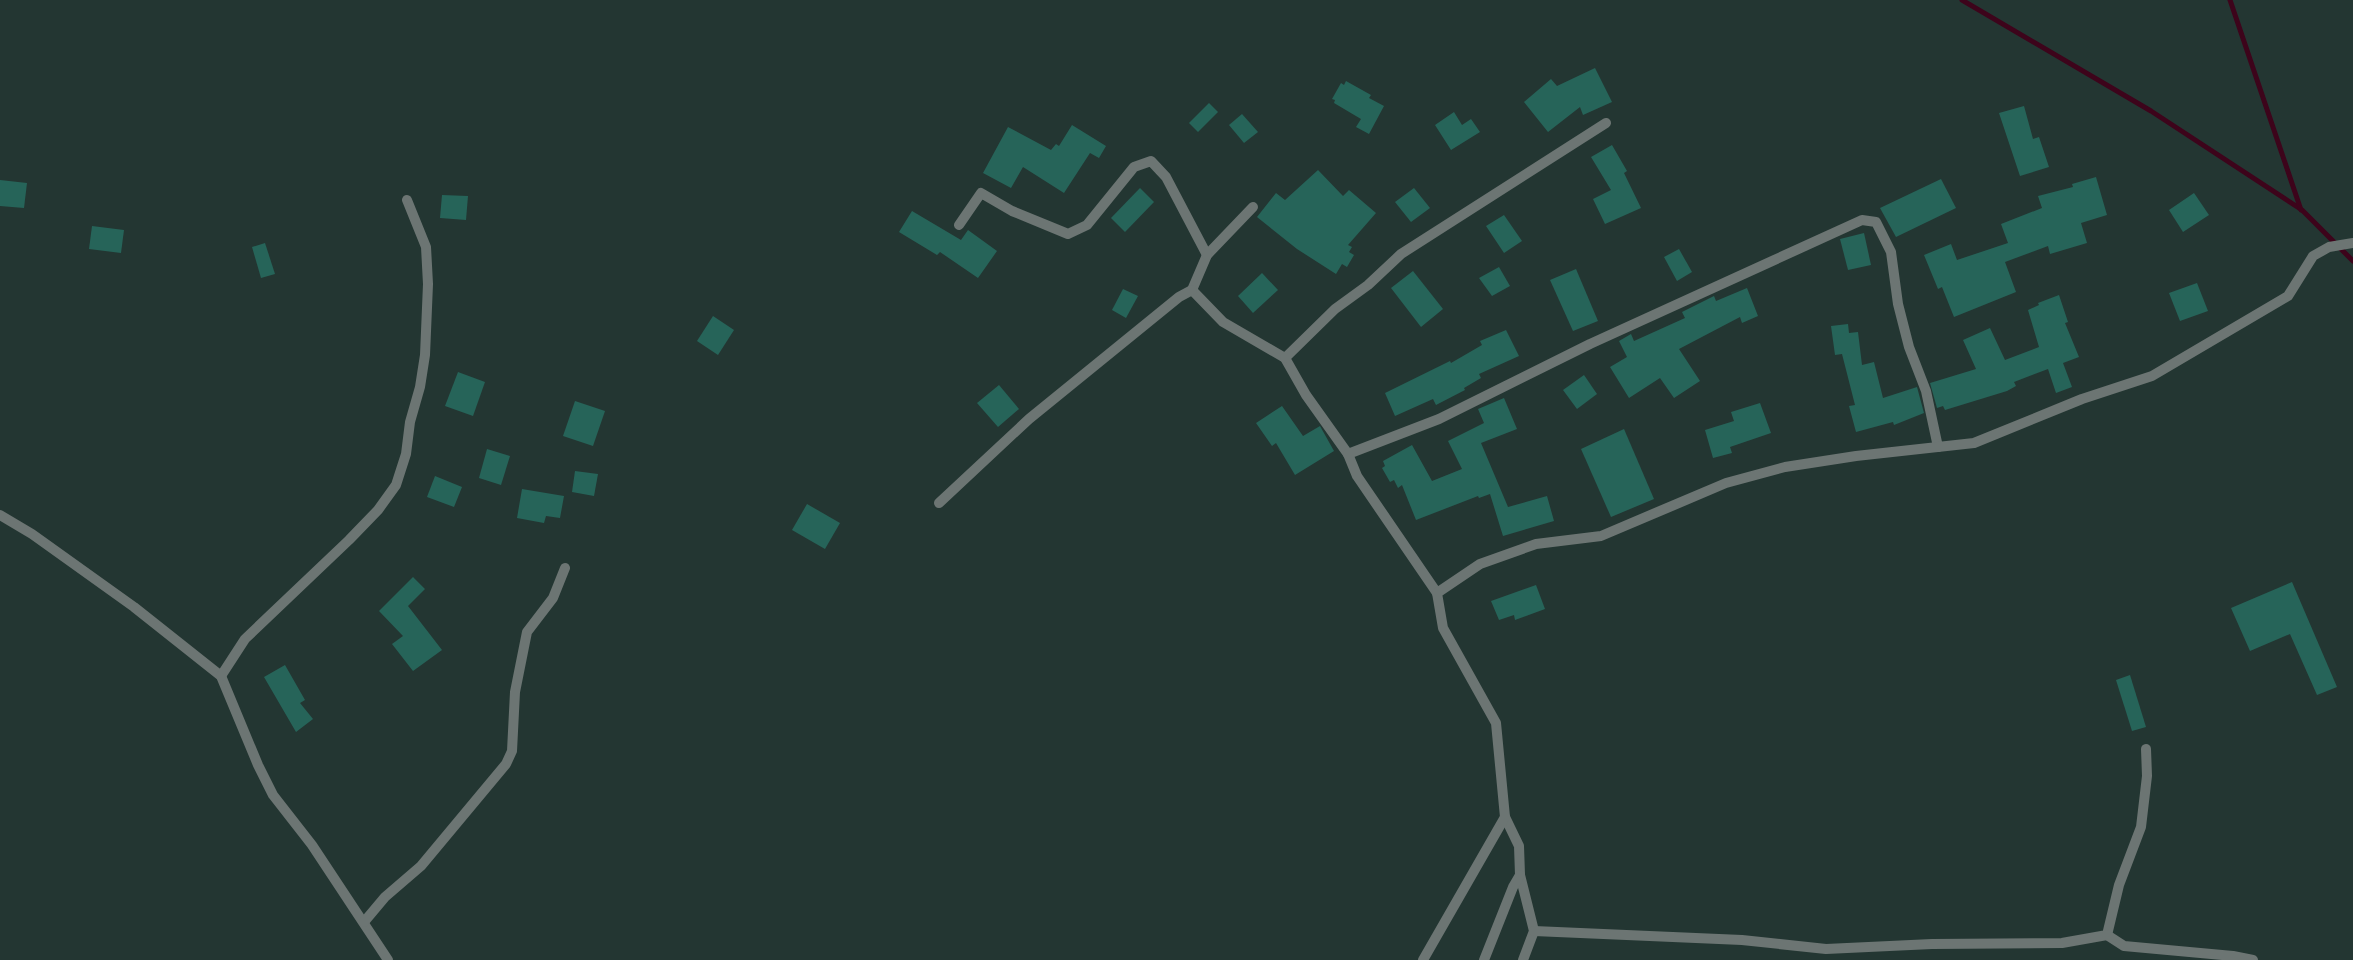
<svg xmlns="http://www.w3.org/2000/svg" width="2353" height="960" font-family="Mulish,sans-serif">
  <rect width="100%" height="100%" fill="#233632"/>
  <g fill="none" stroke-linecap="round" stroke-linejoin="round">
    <g stroke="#3d041b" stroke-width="5">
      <polyline points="1962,0 2151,111 2302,210 2353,261"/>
      <polyline points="2230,0 2301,210"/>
    </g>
  </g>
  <g fill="#266459">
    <polygon points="1595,68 1612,102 1583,115 1580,107 1548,132 1524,102 1551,79 1557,86"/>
    <polygon points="1346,81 1371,95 1369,98 1384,106 1369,134 1356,127 1361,119 1334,103 1335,100 1332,99 1341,83 1344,85"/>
    <polygon points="1209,103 1218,112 1198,132 1189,123"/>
    <polygon points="2024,106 2033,139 2039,137 2049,167 2020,176 1999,113"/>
    <polygon points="1454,112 1462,125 1471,119 1480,132 1451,150 1435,125"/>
    <polygon points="1242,114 1258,132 1244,143 1229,125"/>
    <polygon points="1072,125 1106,146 1099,158 1090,153 1064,193 1023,167 1011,188 983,173 1008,127 1051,150 1056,144 1059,146"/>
    <polygon points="1612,145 1627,171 1624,173 1641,208 1605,224 1593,199 1611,190 1591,157"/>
    <polygon points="1318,170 1343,196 1349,190 1376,213 1348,245 1352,247 1349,252 1354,255 1347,267 1342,264 1336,274 1297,249 1257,217 1276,193 1285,200"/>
    <polygon points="2096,177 2107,215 2081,223 2087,243 2050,254 2048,246 2005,262 2016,292 1954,317 1942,287 1938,289 1924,255 1951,244 1957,260 2008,243 2001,224 2042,208 2038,196 2073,187 2072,184"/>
    <polygon points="1941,179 1956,208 1896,237 1880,208"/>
    <polygon points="0,180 27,183 24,208 0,206"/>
    <polygon points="1140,188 1154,202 1125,232 1111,218"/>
    <polygon points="1414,188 1430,208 1411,222 1395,202"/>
    <polygon points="2194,193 2209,215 2183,232 2169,210"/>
    <polygon points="442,195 468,196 466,220 440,218"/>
    <polygon points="912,211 961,240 968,230 997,251 978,278 940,252 937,255 899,232"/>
    <polygon points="1504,215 1522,241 1504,253 1486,226"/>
    <polygon points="92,226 124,230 121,253 89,249"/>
    <polygon points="1864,233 1871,265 1848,270 1840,239"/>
    <polygon points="265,243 275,274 261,278 252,247"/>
    <polygon points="1679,249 1692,272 1677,281 1664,257"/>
    <polygon points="1499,267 1510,286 1492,296 1479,278"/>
    <polygon points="1576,269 1598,321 1573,331 1550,280"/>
    <polygon points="1413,271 1443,309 1421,327 1391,288"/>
    <polygon points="1262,273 1278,290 1253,313 1238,296"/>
    <polygon points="2197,283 2208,311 2180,321 2169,293"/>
    <polygon points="1747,288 1758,316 1742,323 1740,317 1679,349 1700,381 1674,398 1660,378 1629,398 1610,367 1627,357 1619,341 1631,334 1634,341 1685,318 1682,312 1714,296 1716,301"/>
    <polygon points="1123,289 1138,296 1126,318 1112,310"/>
    <polygon points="2059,295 2068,322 2065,323 2079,357 2063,363 2072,387 2056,393 2048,369 2014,382 2016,386 2007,391 1945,410 1943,406 1937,408 1930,383 1976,369 1963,340 1990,328 2005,360 2039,347 2028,310 2039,305 2038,303"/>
    <polygon points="713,316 734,330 718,355 697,341"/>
    <polygon points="1848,324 1849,333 1858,332 1862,365 1874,362 1883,398 1917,387 1924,413 1894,425 1893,422 1856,432 1849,406 1855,405 1842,354 1835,355 1831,326"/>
    <polygon points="1506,330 1519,356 1479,374 1481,378 1464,388 1465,390 1436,405 1433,399 1395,416 1385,393 1450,361 1451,363 1482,345 1480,341"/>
    <polygon points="458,372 485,382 473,416 445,406"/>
    <polygon points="1584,375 1597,394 1577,409 1563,390"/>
    <polygon points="999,385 1019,409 998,427 977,403"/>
    <polygon points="1504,398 1517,429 1481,443 1508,507 1547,496 1554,521 1503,536 1490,494 1479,498 1478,496 1416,520 1402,485 1398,488 1394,480 1390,482 1382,468 1385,466 1383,461 1412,445 1432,481 1462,469 1448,441 1484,423 1478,409"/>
    <polygon points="575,401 605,411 593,446 563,436"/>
    <polygon points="1760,403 1771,433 1730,447 1732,453 1713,458 1705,430 1734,421 1731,412"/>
    <polygon points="1282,406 1303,436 1320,426 1334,451 1295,475 1276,443 1272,446 1256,423"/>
    <polygon points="1624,429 1654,499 1611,517 1581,449"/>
    <polygon points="487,449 510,456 501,485 479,478"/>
    <polygon points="575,471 598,474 594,496 572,492"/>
    <polygon points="435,476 462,487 454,507 427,497"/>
    <polygon points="522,489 564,496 560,518 546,516 544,523 517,518"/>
    <polygon points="807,504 840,523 825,549 792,530"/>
    <polygon points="413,577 425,589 408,606 442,650 413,671 392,644 403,636 379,611"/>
    <polygon points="2292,582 2337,687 2317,695 2290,634 2250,651 2231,608"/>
    <polygon points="1536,585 1545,609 1515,620 1514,615 1499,620 1491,601"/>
    <polygon points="285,665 305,700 300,703 313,719 296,732 264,677"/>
    <polygon points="2130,675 2146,727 2132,731 2116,680"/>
  </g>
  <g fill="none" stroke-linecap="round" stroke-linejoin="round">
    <g stroke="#6c7573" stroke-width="10">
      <polyline points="1253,207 1207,255 1192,290 1223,322 1285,358 1306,395 1348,454"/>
      <polyline points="959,225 981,193 1012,211 1068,234 1087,225 1134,167 1151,161 1166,177 1207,255"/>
      <polyline points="1285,358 1335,309 1368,285 1401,254 1606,123"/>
      <polyline points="939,503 1029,419 1179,297 1192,290"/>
      <polyline points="0,515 32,534 134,607 221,676 258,765 273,795 312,845 388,960"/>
      <polyline points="1437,593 1357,476 1348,454 1439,419 1590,344 1862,220 1876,222 1891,252 1898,304 1909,347 1926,391 1938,447"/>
      <polyline points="221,676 245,639 349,540 378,510 396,485 406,454 410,422 420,387 425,355 428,284 426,247 407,200"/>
      <polyline points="1505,817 1519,846 1520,875 1534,931 1523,960"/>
      <polyline points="364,922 385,897 421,866 506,764 512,751 515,692 527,632 553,598 565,568"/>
      <polyline points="1534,931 1742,940 1826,949 1932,944 2062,943 2107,935 2119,885 2141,827 2147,776 2146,749"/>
      <polyline points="2107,935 2124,946 2233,956 2253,960"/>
      <polyline points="1423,960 1505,817 1496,723 1443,628 1437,593 1480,564 1536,544 1601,536 1726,483 1785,467 1856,456 1974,443 2082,399 2152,376 2288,296 2313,256 2329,247 2353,243"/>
      <polyline points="1484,960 1513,887 1520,875"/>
    </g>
  </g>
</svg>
